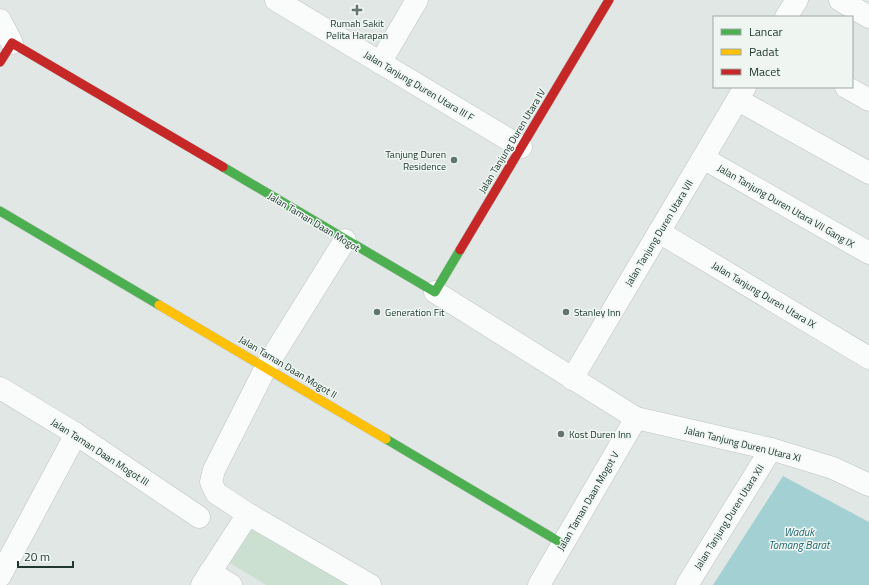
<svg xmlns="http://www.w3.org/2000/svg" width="869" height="585" font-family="'Titillium Web',sans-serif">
  <rect width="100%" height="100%" fill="#e1e7e4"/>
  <polygon fill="#cbe0d0" points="256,512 372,585 266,585 225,560"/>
  <polygon fill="#a3d0d3" points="783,476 869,522 869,585 713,585"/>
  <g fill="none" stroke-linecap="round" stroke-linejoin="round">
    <g stroke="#bec3c1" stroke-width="23">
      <g id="street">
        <polyline points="276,0 521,147"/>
        <polyline points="840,0 869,17"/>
        <polyline points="786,17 797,0"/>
        <polyline points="0,20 12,43"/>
        <polyline points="380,63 417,0"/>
        <polyline points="846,87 869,100"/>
        <polyline points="738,100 869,173"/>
        <polyline points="703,158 869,253"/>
        <polyline points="659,232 869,358"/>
        <polyline points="345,240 266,367 214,470 211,482 216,493 248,514 370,585"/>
        <polyline points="435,292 636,418 771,449 833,468 869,485"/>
        <polyline points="572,379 745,87"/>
        <polyline points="0,388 76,434 199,517"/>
        <polyline points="210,572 231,585"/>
        <polyline points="0,576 76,434"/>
        <polyline points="202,585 248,514"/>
        <polyline points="539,585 636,418"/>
        <polyline points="687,585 771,449"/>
      </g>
    </g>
    <g stroke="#bec4c1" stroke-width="10">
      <g id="fast">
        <polyline points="223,167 435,292 460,250"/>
        <polyline points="0,211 159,305"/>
        <polyline points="386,439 563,544"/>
      </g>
    </g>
    <g stroke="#bec4c1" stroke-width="10">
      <polyline id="slow" points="159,305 386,439"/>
    </g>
    <g stroke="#bec4c1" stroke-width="10">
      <g id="jam">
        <polyline points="0,62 12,43 223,167"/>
        <polyline points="460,250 609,0"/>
      </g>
    </g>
    <use href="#street" stroke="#fafbfb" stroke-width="22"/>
    <use href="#fast" stroke="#4caf50" stroke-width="9"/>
    <use href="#slow" stroke="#ffc107" stroke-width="9"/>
    <use href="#jam" stroke="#c62828" stroke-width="9"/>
  </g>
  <g fill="#647570" stroke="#eff6f2" stroke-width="1.5">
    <path d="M355 4h4v4h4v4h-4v4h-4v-4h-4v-4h4z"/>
    <circle cx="454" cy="160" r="4"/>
    <circle cx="377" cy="312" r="4"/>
    <circle cx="566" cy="312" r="4"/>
    <circle cx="561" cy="434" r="4"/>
  </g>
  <g text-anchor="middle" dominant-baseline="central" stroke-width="3" stroke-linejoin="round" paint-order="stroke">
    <g font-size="10" fill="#213831" stroke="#eff6f2" text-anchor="start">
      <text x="357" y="23" text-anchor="middle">Rumah Sakit<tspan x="357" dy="12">Pelita Harapan</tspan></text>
      <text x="446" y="154" text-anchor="end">Tanjung Duren<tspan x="446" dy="12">Residence</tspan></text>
      <text x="385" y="312">Generation Fit</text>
      <text x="574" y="312">Stanley Inn</text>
      <text x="569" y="434">Kost Duren Inn</text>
    </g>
    <g font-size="10" fill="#213831" stroke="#eff6f2">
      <text transform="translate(419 86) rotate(31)">Jalan Tanjung Duren Utara III F</text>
      <text transform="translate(512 141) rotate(-59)">Jalan Tanjung Duren Utara IV</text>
      <text transform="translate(786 206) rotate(30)">Jalan Tanjung Duren Utara VII Gang IX</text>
      <text transform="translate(314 222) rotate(31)">Jalan Taman Daan Mogot</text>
      <text transform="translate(659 233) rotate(-59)">Jalan Tanjung Duren Utara VII</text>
      <text transform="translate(764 295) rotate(31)">Jalan Tanjung Duren Utara IX</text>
      <text transform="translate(288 367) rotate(31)">Jalan Taman Daan Mogot II</text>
      <text transform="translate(743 444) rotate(14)">Jalan Tanjung Duren Utara XI</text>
      <text transform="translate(100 452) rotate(33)">Jalan Taman Daan Mogot III</text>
      <text transform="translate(588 501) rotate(-60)">Jalan Taman Daan Mogot V</text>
      <text transform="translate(729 517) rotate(-58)">Jalan Tanjung Duren Utara XII</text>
    </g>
    <g font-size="11" font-style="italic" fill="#1f6870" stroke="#eff6f2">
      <text x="799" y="532">Waduk<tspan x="799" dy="13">Tomang Barat</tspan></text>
    </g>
  </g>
  <rect x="713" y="16" width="140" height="72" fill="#eff6f2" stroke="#9daaa5"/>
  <rect x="721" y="29" width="20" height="6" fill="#4caf50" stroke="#9daaa5"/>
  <text x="749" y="36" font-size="12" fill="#213831">Lancar</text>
  <rect x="721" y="49" width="20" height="6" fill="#ffc107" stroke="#9daaa5"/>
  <text x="749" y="56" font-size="12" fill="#213831">Padat</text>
  <rect x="721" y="69" width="20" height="6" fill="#c62828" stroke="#9daaa5"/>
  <text x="749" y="76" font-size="12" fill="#213831">Macet</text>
  <path d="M18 561v6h55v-6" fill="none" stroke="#213831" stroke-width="2"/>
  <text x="24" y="561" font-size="12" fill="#213831" stroke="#eff6f2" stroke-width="3" paint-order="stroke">20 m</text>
</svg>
